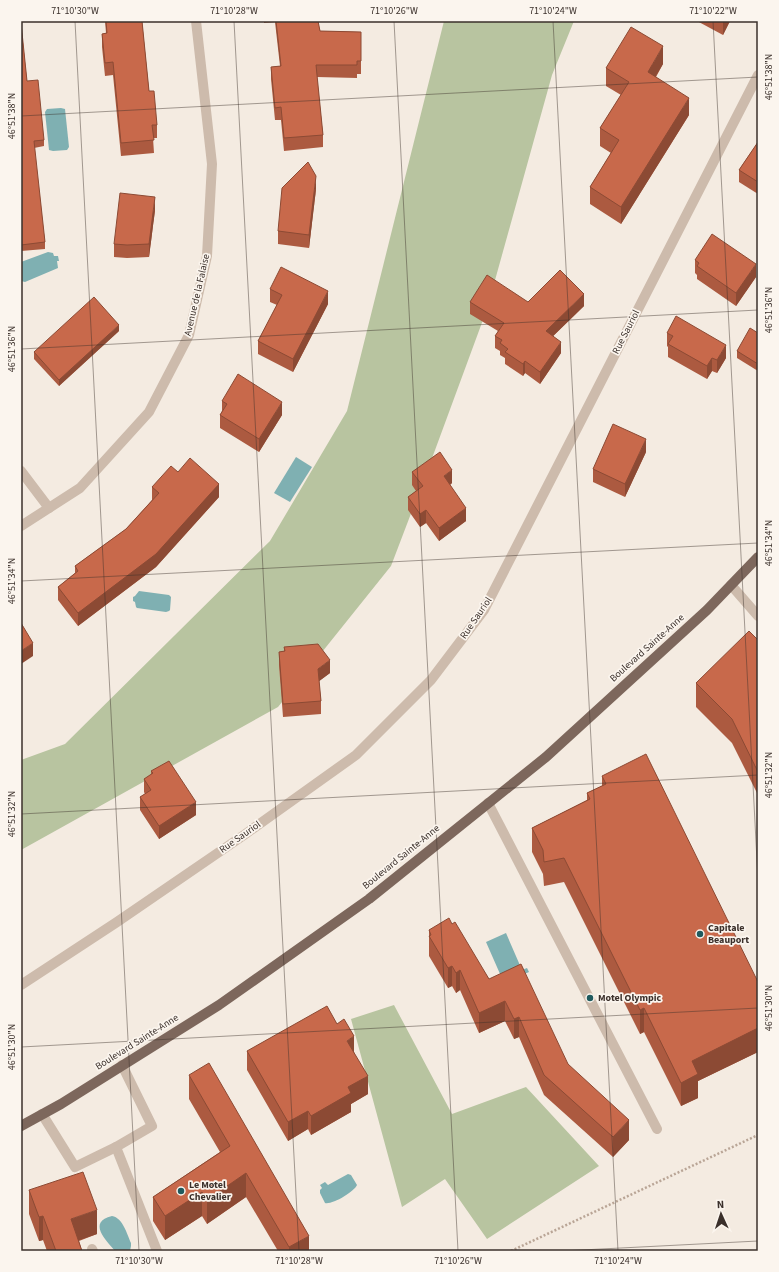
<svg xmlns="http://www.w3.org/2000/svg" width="779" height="1272" font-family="'Source Sans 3',sans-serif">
  <rect width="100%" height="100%" fill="#f4ebe1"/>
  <g fill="#b8c4a0">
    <polygon points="444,21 574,21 552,75 487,309 431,461 391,566 278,707 21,850 21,760 65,744 270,541 347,411"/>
    <polygon points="394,1005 452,1114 526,1087 599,1166 487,1239 445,1179 402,1207 351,1019"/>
  </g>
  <g fill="#7fb0b2">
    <polygon points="61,108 65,109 69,147 67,150 53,151 49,150 45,112 47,109"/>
    <polygon points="48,252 53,253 54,256 58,256 59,261 57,261 58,268 25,282 21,281 21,262"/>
    <polygon points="296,457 312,467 290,502 274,493"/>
    <polygon points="139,591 169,595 171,597 170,610 169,611 166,612 137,608 136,607 135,602 133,601 133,597 135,596"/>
    <polygon points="506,933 522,970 527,968 529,972 504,983 486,942"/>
    <path d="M348 1174 351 1175 357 1185C354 1192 332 1205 325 1203L320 1193V1190L322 1188 320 1185 325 1182 328 1185Z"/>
    <path d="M112 1216C123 1218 127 1234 131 1243V1246L130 1251H115C106 1240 87 1222 112 1216Z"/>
  </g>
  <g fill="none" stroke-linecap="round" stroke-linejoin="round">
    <polyline stroke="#b9a596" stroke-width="2.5" stroke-dasharray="2 2" stroke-linecap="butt" points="511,1251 758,1135"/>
    <g stroke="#cdbbac" stroke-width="10">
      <polyline points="21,471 49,508"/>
      <polyline points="21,526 80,488 149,412 189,335 207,256 212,164 196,21"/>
      <polyline points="731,585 758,616"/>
      <polyline points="488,803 657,1129"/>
      <polyline points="21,985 117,922 244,835 356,755 431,680 484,610 758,75"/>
      <polyline points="122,1065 152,1126 116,1147 157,1251"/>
      <polyline points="42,1114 75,1167 116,1147"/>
      <polyline points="92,1249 93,1251"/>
    </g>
    <polyline stroke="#7d675c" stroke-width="10" points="21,1126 61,1104 219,1005 369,899 546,757 707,610 758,557"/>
  </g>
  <g fill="#ac5a40">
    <polygon points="105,21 142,21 149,91 157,125 157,138 153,138 154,153 121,156 113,75 105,76 102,47 102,34 106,33"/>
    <polygon points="264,21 318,21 320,31 361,32 361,74 357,74 357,78 317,77 323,135 323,147 284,151 281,120 275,120 271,79 271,67 280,66 275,22 264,23"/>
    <polygon points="697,21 730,21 723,35"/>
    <polygon points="21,23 27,81 44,140 44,146 34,148 45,242 45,249 21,251"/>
    <polygon points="663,64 656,77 689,115 621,224 590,204 590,187 611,153 600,146 600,128 621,95 606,86 606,68"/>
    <polygon points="758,142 758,194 739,182 739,170"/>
    <polygon points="316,189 309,248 278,244 278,231"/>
    <polygon points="155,210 149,257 127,258 114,257 114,244"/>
    <polygon points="695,260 756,277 736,306 697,279 697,275 695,273"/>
    <polygon points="270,289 328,304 293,372 258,354 258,341 277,305 270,302"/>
    <polygon points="470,302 584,306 553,336 561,353 540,384 525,373 523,376 505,364 505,358 500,355 500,351 495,348 495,336 498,331 470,314"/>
    <polygon points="119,331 59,386 34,359 34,352"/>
    <polygon points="667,333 726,358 717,373 712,371 707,379 668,357 668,347 667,346"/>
    <polygon points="758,333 758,371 737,358 737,351"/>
    <polygon points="222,401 282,415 259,452 220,428 220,415 222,411"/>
    <polygon points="646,452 625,497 593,482 593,469"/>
    <polygon points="178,472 219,497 156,567 78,626 58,600 58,587 75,573 75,566 126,529 152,500 152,487"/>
    <polygon points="412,472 452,483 450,485 466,521 439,541 426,523 420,527 408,510 408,497 416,491 412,485"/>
    <polygon points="758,640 758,795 732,743 696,707 696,683"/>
    <polygon points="284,647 330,673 319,681 321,701 321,714 283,717 279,665 279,652 284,651"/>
    <polygon points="151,771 196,815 159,839 140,810 140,797 145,794 144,792 144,779 151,775"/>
    <polygon points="602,776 758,982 758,1052 698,1081 698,1098 681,1106 644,1032 640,1034 564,882 544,886 543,874 532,852 532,828 587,800 587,793 602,786"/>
    <polygon points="452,924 489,979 568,1064 629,1140 613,1157 544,1095 519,1037 514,1039 505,1021 479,1033 460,990 456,993 452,986 448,988 429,956 429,930"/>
    <polygon points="247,1051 354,1052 368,1094 351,1104 351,1112 311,1135 308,1129 288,1141 247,1070"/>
    <polygon points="189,1075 309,1251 278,1251 246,1197 207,1224 202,1216 165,1240 153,1221 153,1197 220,1152 189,1099"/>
    <polygon points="29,1190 97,1234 79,1241 82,1251 47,1251 43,1240 39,1241 29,1214"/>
  </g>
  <g fill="#8c4a34">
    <polygon points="723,21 730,21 723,35"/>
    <polygon points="663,46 663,64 648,89 648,72"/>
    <polygon points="689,98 689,115 621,224 621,207"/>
    <polygon points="316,176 316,189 309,248 309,235"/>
    <polygon points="155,197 155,210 149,257 149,244"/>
    <polygon points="756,264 756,277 736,306 736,293"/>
    <polygon points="328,291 328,304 293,372 293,359"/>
    <polygon points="584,294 584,306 546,343 546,331"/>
    <polygon points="119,325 119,331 59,386 59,380"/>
    <polygon points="561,342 561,353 540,384 540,372"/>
    <polygon points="726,345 726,358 717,373 717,360"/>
    <polygon points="712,358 712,371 707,379 707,366"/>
    <polygon points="525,361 525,373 523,376 523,364"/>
    <polygon points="282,402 282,415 259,452 259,439"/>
    <polygon points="646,439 646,452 625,497 625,484"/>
    <polygon points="452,470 452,483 444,489 444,476"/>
    <polygon points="219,484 219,497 156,567 78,626 78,613"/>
    <polygon points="466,508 466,521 439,541 439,528"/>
    <polygon points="426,510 426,523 420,527 420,514"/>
    <polygon points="33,643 33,656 21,664 21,651"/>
    <polygon points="330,660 330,673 318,682 318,669"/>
    <polygon points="196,802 196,815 159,839 159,826"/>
    <polygon points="452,966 452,986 448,988 448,968"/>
    <polygon points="460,970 460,990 456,993 456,973"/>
    <polygon points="505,1001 505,1021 479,1033 479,1013"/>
    <polygon points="644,1008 644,1032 640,1034 640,1010"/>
    <polygon points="519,1017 519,1037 514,1039 514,1019"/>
    <polygon points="758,1025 758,1052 698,1081 698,1098 681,1106 681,1083 692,1061"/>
    <polygon points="354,1036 354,1055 347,1041"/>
    <polygon points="368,1076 368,1094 351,1104 351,1112 311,1135 311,1116 348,1087"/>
    <polygon points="308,1111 308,1129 288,1141 288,1122"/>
    <polygon points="629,1120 629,1140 613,1157 613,1137"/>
    <polygon points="246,1173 246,1197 207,1224 207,1200"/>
    <polygon points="202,1192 202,1216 165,1240 165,1216"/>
    <polygon points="97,1210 97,1234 71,1243 71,1219"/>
    <polygon points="43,1216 43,1240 39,1241 39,1217"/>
    <polygon points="309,1236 309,1251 289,1251 289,1247"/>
  </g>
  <g fill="#c8694b" stroke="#8c4a34">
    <polygon points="106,21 142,21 149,91 154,91 157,125 152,125 154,140 121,143 113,62 105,63 102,34 107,33"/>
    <polygon points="276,21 318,21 320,31 361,32 361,61 357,61 357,65 316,65 323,135 284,138 281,107 275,108 271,67 281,66"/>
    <polygon points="21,23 27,81 38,80 44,140 34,141 45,242 21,245"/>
    <polygon points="631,27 663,46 648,72 689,98 621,207 590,187 619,140 600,128 629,82 606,68"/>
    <polygon points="758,142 758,182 739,170"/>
    <polygon points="308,162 316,176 309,235 278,231 282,188"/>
    <polygon points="120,193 155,197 149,244 127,245 114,244"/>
    <polygon points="712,234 756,264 736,293 697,266 699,263 695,260"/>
    <polygon points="281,267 328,291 293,359 258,341 282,295 270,289"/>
    <polygon points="560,270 584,294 546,331 561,342 540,372 525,361 523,364 505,352 508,349 500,343 502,340 495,336 504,323 470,302 487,275 528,302"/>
    <polygon points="94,297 119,325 59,380 34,352"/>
    <polygon points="676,316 726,345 717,360 712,358 707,366 668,344 673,336 667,333"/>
    <polygon points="750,328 758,333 758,364 737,351"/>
    <polygon points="238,374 282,402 259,439 220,415 227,404 222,401"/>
    <polygon points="613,424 646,439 625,484 593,469"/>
    <polygon points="440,452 452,470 444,476 466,508 439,528 426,510 420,514 408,497 423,486 412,472"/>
    <polygon points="190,458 219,484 156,554 78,613 58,587 78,571 75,566 126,529 159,493 152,487 171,466 178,472"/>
    <polygon points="21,623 33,643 21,651"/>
    <polygon points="749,631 758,640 758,772 732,719 696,683"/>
    <polygon points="318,644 330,660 318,669 321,701 283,704 279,652 285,651 284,647"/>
    <polygon points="646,754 758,982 758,1025 757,1025 758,1028 692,1061 698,1074 681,1083 644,1008 640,1010 564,858 544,862 543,850 532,828 590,799 587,793 606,784 602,776"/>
    <polygon points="169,761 196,802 159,826 140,797 151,790 144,779 153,773 151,771"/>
    <polygon points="449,918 452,924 455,922 489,979 521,964 568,1064 629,1120 613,1137 544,1075 519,1017 514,1019 505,1001 479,1013 460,970 456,973 452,966 448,968 429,936 431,935 429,930"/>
    <polygon points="327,1006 337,1024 344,1019 354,1036 347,1041 368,1076 348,1087 351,1093 311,1116 308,1111 288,1122 247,1051"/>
    <polygon points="209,1063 309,1236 289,1247 246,1173 207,1200 202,1192 165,1216 153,1197 230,1146 189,1075"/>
    <polygon points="83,1172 97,1210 71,1219 82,1251 56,1251 43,1216 39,1217 29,1190"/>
  </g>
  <path fill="none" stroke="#3b302b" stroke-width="1" stroke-opacity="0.45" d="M75 21 139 1251M234 21 299 1251M394 21 458 1251M553 21 618 1251M713 21 758 880M21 116 758 77M21 349 758 310M21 581 758 543M21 814 758 775M21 1047 758 1008M562 1251 758 1241"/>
  <g fill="#1f5a5e" stroke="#fbf5ee" stroke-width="1.5">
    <circle cx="700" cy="934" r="4"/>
    <circle cx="590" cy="998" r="4"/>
    <circle cx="181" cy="1191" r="4"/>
  </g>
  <g text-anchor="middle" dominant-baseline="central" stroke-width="3.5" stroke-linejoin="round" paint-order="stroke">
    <g font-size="10" fill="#3b302b" stroke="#fbf5ee">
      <text transform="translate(197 295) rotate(-77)">Avenue de la Falaise</text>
      <text transform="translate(626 332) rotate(-63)">Rue Sauriol</text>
      <text transform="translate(476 618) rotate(-56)">Rue Sauriol</text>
      <text transform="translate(647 648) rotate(-42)">Boulevard Sainte-Anne</text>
      <text transform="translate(240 837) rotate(-35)">Rue Sauriol</text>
      <text transform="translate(401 857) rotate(-39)">Boulevard Sainte-Anne</text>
      <text transform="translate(137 1042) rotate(-32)">Boulevard Sainte-Anne</text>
    </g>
    <g font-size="10" font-weight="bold" fill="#3b302b" stroke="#fbf5ee" text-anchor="start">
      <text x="708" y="928">Capitale<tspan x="708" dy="12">Beauport</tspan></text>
      <text x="598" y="998">Motel Olympic</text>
      <text x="189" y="1185">Le Motel<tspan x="189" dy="12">Chevalier</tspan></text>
    </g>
  </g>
  <rect width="779" height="1272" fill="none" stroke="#fbf5ee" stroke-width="44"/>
  <g transform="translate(721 1214) rotate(357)" stroke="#fbf5ee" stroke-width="3" paint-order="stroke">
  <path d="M0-3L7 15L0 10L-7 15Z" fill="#3b302b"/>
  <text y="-6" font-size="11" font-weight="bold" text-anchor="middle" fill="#3b302b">N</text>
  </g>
  <rect x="22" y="22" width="735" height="1228" fill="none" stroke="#3b302b" stroke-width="1.5"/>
  <g font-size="10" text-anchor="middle" fill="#3b302b">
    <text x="75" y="14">71°10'30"W</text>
    <text x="234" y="14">71°10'28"W</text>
    <text x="394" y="14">71°10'26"W</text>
    <text x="553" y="14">71°10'24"W</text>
    <text x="713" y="14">71°10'22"W</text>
    <text transform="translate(768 77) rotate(-90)" y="4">46°51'38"N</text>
    <text transform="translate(11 116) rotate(-90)" y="4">46°51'38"N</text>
    <text transform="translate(768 310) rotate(-90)" y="4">46°51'36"N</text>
    <text transform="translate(11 349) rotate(-90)" y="4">46°51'36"N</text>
    <text transform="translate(768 543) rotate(-90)" y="4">46°51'34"N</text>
    <text transform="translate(11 581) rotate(-90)" y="4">46°51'34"N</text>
    <text transform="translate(768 775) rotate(-90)" y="4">46°51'32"N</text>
    <text transform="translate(11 814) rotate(-90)" y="4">46°51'32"N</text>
    <text transform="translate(768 1008) rotate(-90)" y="4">46°51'30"N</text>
    <text transform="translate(11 1047) rotate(-90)" y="4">46°51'30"N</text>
    <text x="139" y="1264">71°10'30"W</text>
    <text x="299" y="1264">71°10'28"W</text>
    <text x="458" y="1264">71°10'26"W</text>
    <text x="618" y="1264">71°10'24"W</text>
  </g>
</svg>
